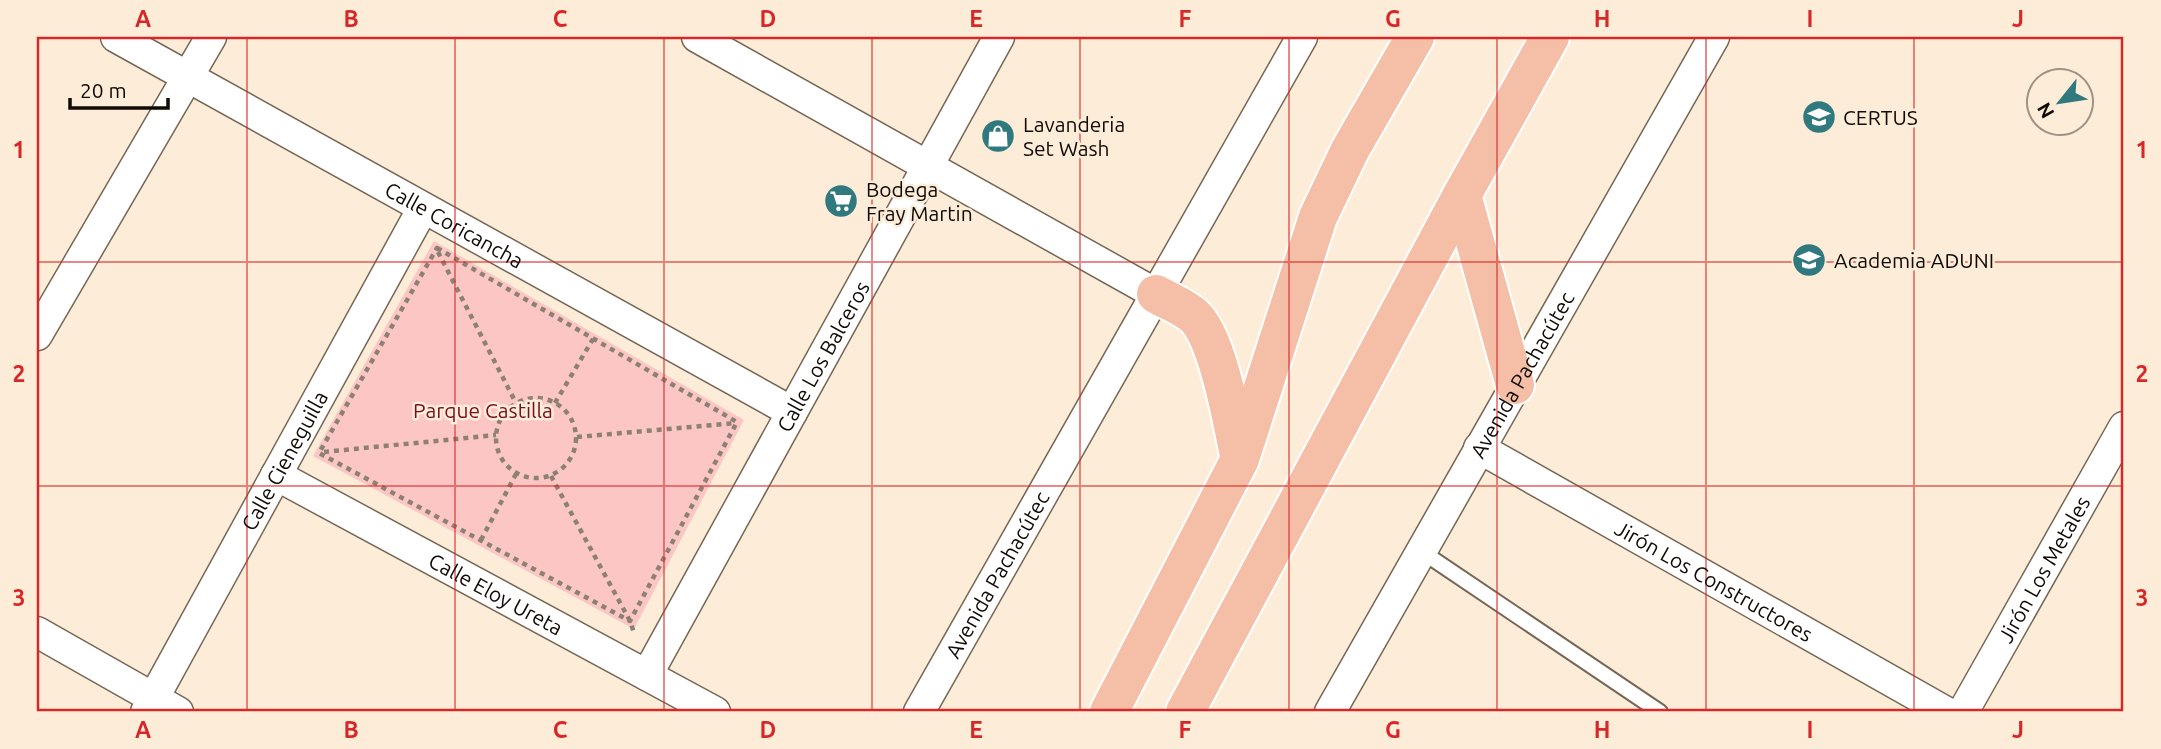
<svg xmlns="http://www.w3.org/2000/svg" width="2161" height="749" font-family="Ubuntu,sans-serif">
  <rect width="100%" height="100%" fill="#fdecd8"/>
  <polygon fill="#fcc6c5" points="434,241 744,420 634,629 313,456"/>
  <g fill="none" stroke-linecap="round" stroke-linejoin="round">
    <g stroke="#766755" stroke-width="18">
      <polyline id="service" points="1421,551 1660,712"/>
    </g>
    <g stroke="#766755" stroke-width="33">
      <g id="minor">
        <path id="s1" d="M116 37 792 412"/>
        <polyline points="697,37 1156,294"/>
        <polyline points="37,335 211,37"/>
        <path id="s2" d="M1479 448 1946 712"/>
        <path id="s3" d="M276 475 715 712"/>
        <polyline points="37,632 178,712"/>
        <path id="s4" d="M647 675 999 37"/>
        <path id="s5" d="M146 712 423 208"/>
        <path id="s6" d="M919 712 1302 37"/>
        <path id="s7" d="M1330 712 1714 37"/>
        <path id="s8" d="M1963 712 2124 427"/>
      </g>
    </g>
    <g stroke="#fff" stroke-width="42">
      <g id="primary">
        <polyline points="1462,195 1515,385"/>
        <path d="M1156 294C1168 301 1184 307 1194 316 1218 338 1232 422 1239 455"/>
        <polyline points="1109,712 1240,459 1318,217 1350,150 1415,37"/>
        <polyline points="1185,712 1462,195 1550,37"/>
      </g>
    </g>
    <g stroke="#8d8174" stroke-width="4.5" stroke-dasharray="5 5" stroke-linecap="butt">
      <polygon points="437,248 737,422 630,621 319,453"/>
      <polyline points="438,252 516,403"/>
      <circle cx="536" cy="438" r="40"/>
      <polyline points="555,403 593,339"/>
      <polyline points="577,437 736,423"/>
      <polyline points="324,452 496,435"/>
      <polyline points="551,476 630,621 634,633"/>
      <polyline points="481,540 516,474"/>
    </g>
    <use href="#service" stroke="#fff" stroke-width="14"/>
    <use href="#minor" stroke="#fff" stroke-width="30"/>
    <use href="#primary" stroke="#f4bfa6" stroke-width="38"/>
  </g>
  <path fill="none" stroke="#d62828" stroke-width="2" stroke-opacity="0.55" d="M247 37V712M455 37V712M664 37V712M872 37V712M1080 37V712M1289 37V712M1497 37V712M1706 37V712M1914 37V712M37 262H2124M37 486H2124"/>
  <defs>
    <g id="university-disc" transform="scale(1.75)"><circle r="9.5" fill="#30797e" stroke="#fdecd8"/><path d="M0-5L7-2L0 1L-7-2ZM-4 1L0 2.5L4 1V4Q0 6-4 4Z" fill="#fff"/></g>
    <g id="shop-disc" transform="scale(1.75)"><circle r="9.5" fill="#30797e" stroke="#fdecd8"/><path d="M-5-2.5h2.3a2.7 3.5 0 0 1 5.4 0H5L5.5 6h-11ZM-1.5-2.5h3a1.5 2.3 0 0 0-3 0Z" fill="#fff"/></g>
    <g id="supermarket-disc" transform="scale(1.75)"><circle r="9.5" fill="#30797e" stroke="#fdecd8"/><path d="M-6-5.5h2.5l.6 2H6L4.5 2H-2.5L-4.4-4H-6ZM-1.5 3.2a1.3 1.3 0 1 0 .1 0ZM3 3.2a1.3 1.3 0 1 0 .1 0Z" fill="#fff"/></g>
  </defs>
  <g fill-rule="evenodd">
    <use href="#university-disc" x="1819" y="117"/>
    <use href="#shop-disc" x="998" y="136"/>
    <use href="#supermarket-disc" x="841" y="201"/>
    <use href="#university-disc" x="1809" y="260"/>
  </g>
  <g text-anchor="middle" dominant-baseline="central" stroke-width="5" stroke-linejoin="round" paint-order="stroke">
    <g font-size="21" fill="#100a05" stroke="#fdecd8" text-anchor="start">
      <text x="1843" y="117">CERTUS</text>
      <text x="1023" y="124">Lavanderia<tspan x="1023" dy="24">Set Wash</tspan></text>
      <text x="866" y="189">Bodega<tspan x="866" dy="24">Fray Martin</tspan></text>
      <text x="1834" y="260">Academia ADUNI</text>
    </g>
    <g font-size="21" fill="#100a05" stroke="#fdecd8">
      <text stroke="none"><textPath href="#s1" startOffset="387">Calle Coricancha</textPath></text>
      <text stroke="none"><textPath href="#s4" startOffset="364">Calle Los Balceros</textPath></text>
      <text stroke="none"><textPath href="#s7" startOffset="388">Avenida Pachacútec</textPath></text>
      <text stroke="none"><textPath href="#s5" startOffset="287">Calle Cieneguilla</textPath></text>
      <text stroke="none"><textPath href="#s8" startOffset="164">Jirón Los Metales</textPath></text>
      <text stroke="none"><textPath href="#s6" startOffset="158">Avenida Pachacútec</textPath></text>
      <text stroke="none"><textPath href="#s2" startOffset="270">Jirón Los Constructores</textPath></text>
      <text stroke="none"><textPath href="#s3" startOffset="250">Calle Eloy Ureta</textPath></text>
    </g>
    <g font-size="21" fill="#760f20" stroke="#fdecd8">
      <text x="483" y="410">Parque Castilla</text>
    </g>
  </g>
  <rect width="2161" height="749" fill="none" stroke="#fdecd8" stroke-width="77"/>
  <g transform="translate(2060 102) rotate(240)"><circle r="33" fill="#fdecd8" stroke="#9e9284" stroke-width="2"/>
  <path d="M0-5L12 26L0 18L-12 26Z" fill="#30797e"/>
  <text y="-10" font-size="19" font-weight="bold" text-anchor="middle" fill="#100a05">N</text>
  </g>
  <path d="M70 98v10h98v-10" fill="none" stroke="#100a05" stroke-width="3.5"/>
  <text x="80" y="98" font-size="21" fill="#100a05" stroke="#fdecd8" stroke-width="5" paint-order="stroke">20 m</text>
  <rect x="38" y="38" width="2084" height="672" fill="none" stroke="#d62828" stroke-width="2.5"/>
  <g font-size="23" text-anchor="middle" font-weight="bold" fill="#d62828">
    <text x="143" y="27">A</text>
    <text x="351" y="27">B</text>
    <text x="560" y="27">C</text>
    <text x="768" y="27">D</text>
    <text x="976" y="27">E</text>
    <text x="1185" y="27">F</text>
    <text x="1393" y="27">G</text>
    <text x="1602" y="27">H</text>
    <text x="1810" y="27">I</text>
    <text x="2018" y="27">J</text>
    <text x="19" y="158">1</text>
    <text x="2142" y="158">1</text>
    <text x="19" y="382">2</text>
    <text x="2142" y="382">2</text>
    <text x="19" y="606">3</text>
    <text x="2142" y="606">3</text>
    <text x="143" y="738">A</text>
    <text x="351" y="738">B</text>
    <text x="560" y="738">C</text>
    <text x="768" y="738">D</text>
    <text x="976" y="738">E</text>
    <text x="1185" y="738">F</text>
    <text x="1393" y="738">G</text>
    <text x="1602" y="738">H</text>
    <text x="1810" y="738">I</text>
    <text x="2018" y="738">J</text>
  </g>
</svg>
